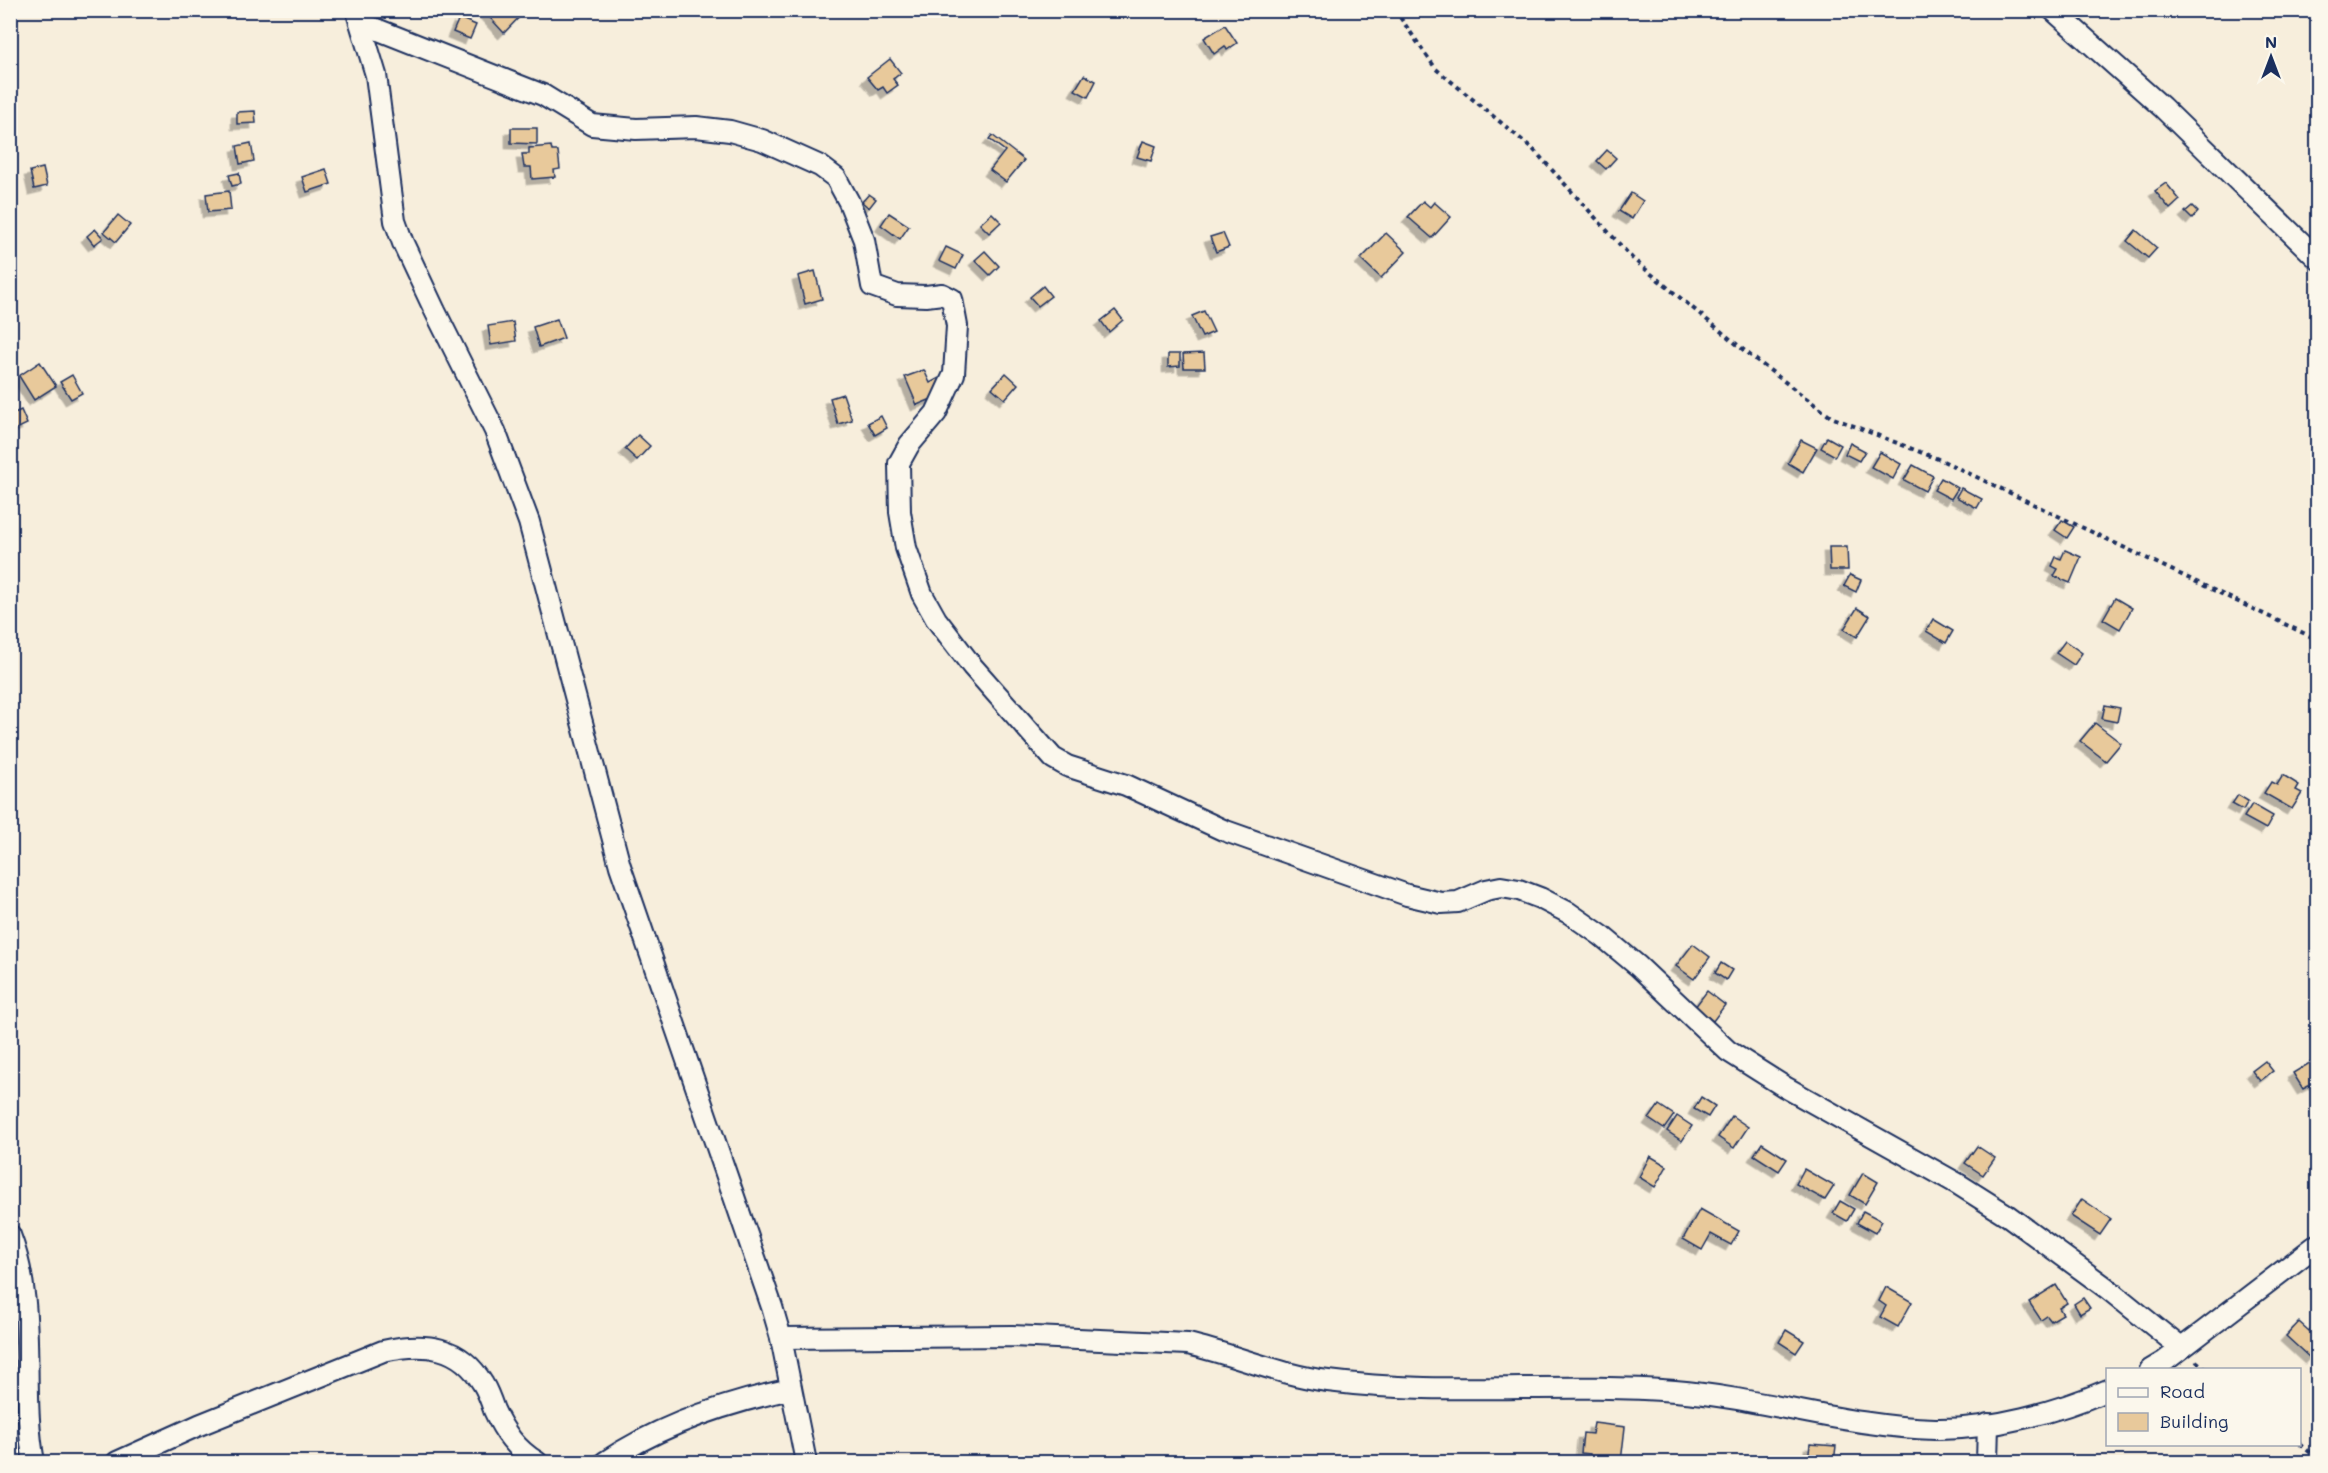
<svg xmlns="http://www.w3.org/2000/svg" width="2328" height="1473" font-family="Mali,sans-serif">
  <defs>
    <filter id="shadow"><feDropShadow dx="-5.5" dy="5.5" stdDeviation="0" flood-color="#0004"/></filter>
  </defs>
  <rect width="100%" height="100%" fill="#f7eedc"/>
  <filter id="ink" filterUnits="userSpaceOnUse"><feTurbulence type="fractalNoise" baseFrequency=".0167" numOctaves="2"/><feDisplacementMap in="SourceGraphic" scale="12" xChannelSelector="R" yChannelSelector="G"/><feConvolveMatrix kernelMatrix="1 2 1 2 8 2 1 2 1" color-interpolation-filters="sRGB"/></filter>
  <g filter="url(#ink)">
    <g fill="#e8c99b" stroke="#1b2f5e" stroke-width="1.5" filter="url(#shadow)">
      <polygon points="483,10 526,10 504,33"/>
      <polygon points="459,18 476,25 470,39 453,32"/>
      <polygon points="1225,25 1237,43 1227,50 1225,46 1214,54 1204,38"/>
      <polygon points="890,59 901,73 893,79 898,85 887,93 883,87 878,90 867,77"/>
      <polygon points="1084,75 1096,81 1088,97 1075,90"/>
      <polygon points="255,111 256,123 237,124 237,112"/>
      <polygon points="511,128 537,128 537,144 511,143"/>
      <polygon points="992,135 1024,160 1006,182 990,170 1005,151 989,139"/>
      <polygon points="1143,141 1156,146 1151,161 1137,157"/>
      <polygon points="251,143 254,161 240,164 237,146"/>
      <polygon points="551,146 552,151 558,151 560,169 554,170 555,177 532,179 531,167 524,167 522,154 529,154 529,148"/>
      <polygon points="1607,150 1616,158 1606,169 1597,161"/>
      <polygon points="43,168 47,186 34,189 30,171"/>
      <polygon points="326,169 331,184 307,192 302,177"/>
      <polygon points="239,173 241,184 232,186 229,175"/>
      <polygon points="2166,183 2180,200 2170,209 2155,191"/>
      <polygon points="229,191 231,210 208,212 206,194"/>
      <polygon points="1631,193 1643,201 1632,219 1619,211"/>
      <polygon points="869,194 876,199 869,208 862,202"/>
      <polygon points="1423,201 1430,207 1434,202 1451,217 1432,238 1408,217"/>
      <polygon points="2192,206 2198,212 2192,219 2185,212"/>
      <polygon points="889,213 909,226 900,239 881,225"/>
      <polygon points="992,213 1001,222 989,233 980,224"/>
      <polygon points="118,215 130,225 116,242 104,232"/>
      <polygon points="95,229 103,238 94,245 87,236"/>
      <polygon points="2136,230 2157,248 2148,258 2127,241"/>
      <polygon points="1223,233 1229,247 1216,252 1210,237"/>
      <polygon points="1386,233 1406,252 1381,278 1361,259"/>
      <polygon points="946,247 963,255 956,269 939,261"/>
      <polygon points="985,251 999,266 990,275 975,260"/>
      <polygon points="815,271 822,299 805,304 798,276"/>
      <polygon points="1043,286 1051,296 1038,306 1030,297"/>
      <polygon points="1115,310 1123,320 1109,332 1101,321"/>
      <polygon points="1204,311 1214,332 1202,337 1192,316"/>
      <polygon points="557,319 564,338 539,347 533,327"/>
      <polygon points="513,322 516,341 491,345 488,326"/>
      <polygon points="1204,353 1205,368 1184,368 1183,354"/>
      <polygon points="1168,354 1180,354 1180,366 1168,367"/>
      <polygon points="40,362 56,386 34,400 19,376"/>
      <polygon points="924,370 930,383 939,378 946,393 917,405 905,377"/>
      <polygon points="1006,373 1018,384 1005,399 992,388"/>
      <polygon points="72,375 82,393 71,399 60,382"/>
      <polygon points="843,394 852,420 838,424 830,398"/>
      <polygon points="21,410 27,424 10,432 10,415"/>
      <polygon points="881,416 887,428 875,435 868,423"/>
      <polygon points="638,435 650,446 637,460 625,449"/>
      <polygon points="1827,437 1841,445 1835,456 1821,448"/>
      <polygon points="1801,440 1817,448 1803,472 1788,463"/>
      <polygon points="1850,443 1865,451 1859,461 1845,454"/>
      <polygon points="1880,452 1901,464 1893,479 1871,467"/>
      <polygon points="1913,465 1933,476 1925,491 1904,480"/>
      <polygon points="1941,478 1958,488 1951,499 1934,490"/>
      <polygon points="1961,488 1982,499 1977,508 1956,497"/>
      <polygon points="2062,520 2074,527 2067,538 2055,530"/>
      <polygon points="1829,547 1847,547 1848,570 1830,570"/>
      <polygon points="2065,550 2081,557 2070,583 2054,576 2058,569 2052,566 2056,557 2061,559"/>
      <polygon points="1850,575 1861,580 1856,592 1844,586"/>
      <polygon points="2115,598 2132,608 2120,629 2103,619"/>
      <polygon points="1857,608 1870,616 1857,637 1844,629"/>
      <polygon points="1933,619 1953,631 1946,643 1926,631"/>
      <polygon points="2065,641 2082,653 2074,665 2056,653"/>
      <polygon points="2105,705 2120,708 2117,722 2102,719"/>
      <polygon points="2095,723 2121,743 2106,761 2080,741"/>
      <polygon points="2283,775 2299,785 2296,790 2302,793 2292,809 2264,793 2271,782 2277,785"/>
      <polygon points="2238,795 2248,801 2243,810 2232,804"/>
      <polygon points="2252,804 2273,816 2266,829 2244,817"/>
      <polygon points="1693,944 1710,957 1694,979 1676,966"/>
      <polygon points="1721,963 1732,970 1726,980 1715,973"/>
      <polygon points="1707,991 1725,1005 1713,1021 1695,1007"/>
      <polygon points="2265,1061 2273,1071 2260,1081 2252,1071"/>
      <polygon points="2313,1061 2318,1069 2318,1081 2303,1089 2293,1073"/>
      <polygon points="1701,1097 1715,1106 1708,1117 1694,1109"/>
      <polygon points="1659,1105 1674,1115 1664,1129 1649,1119"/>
      <polygon points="1677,1116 1692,1126 1682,1141 1667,1131"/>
      <polygon points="1732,1116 1748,1127 1734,1148 1718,1137"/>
      <polygon points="1762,1143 1787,1159 1779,1171 1754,1155"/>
      <polygon points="1977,1146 1995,1158 1983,1175 1965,1163"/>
      <polygon points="1650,1156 1667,1166 1655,1187 1639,1177"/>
      <polygon points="1804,1169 1834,1186 1825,1200 1796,1184"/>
      <polygon points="1863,1173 1878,1182 1865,1204 1850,1195"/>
      <polygon points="2082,1199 2111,1219 2100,1235 2071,1216"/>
      <polygon points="1840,1201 1854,1209 1847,1221 1833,1213"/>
      <polygon points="1700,1209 1739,1231 1731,1245 1711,1234 1702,1250 1683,1239"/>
      <polygon points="1863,1211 1882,1221 1875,1233 1857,1223"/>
      <polygon points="2056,1285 2067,1303 2059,1308 2063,1314 2051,1321 2047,1316 2041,1320 2029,1302"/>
      <polygon points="1886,1287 1912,1302 1898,1327 1880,1317 1886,1306 1879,1301"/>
      <polygon points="2083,1298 2090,1308 2080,1314 2074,1304"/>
      <polygon points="2299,1322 2309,1331 2315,1324 2318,1327 2318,1349 2310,1358 2286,1336"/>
      <polygon points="1786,1330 1804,1341 1796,1353 1779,1342"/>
      <polygon points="1594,1423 1625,1427 1621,1462 1589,1462 1590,1454 1581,1453 1583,1433 1592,1434"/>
      <polygon points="1810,1444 1836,1446 1834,1462 1808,1462"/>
    </g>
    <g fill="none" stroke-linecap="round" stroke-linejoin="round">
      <g stroke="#1b2f5e" stroke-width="24">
        <g id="minor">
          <polyline points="2053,10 2162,107 2318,259"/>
          <polyline points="358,16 376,75 395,221 403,243 435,311 495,431 529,522 620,866 772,1307 781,1338 806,1462"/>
          <polyline points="361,23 543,95 592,125 636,129 696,127 730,131 762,140 820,166 836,178 849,202 864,240 872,286 897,295 926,296 942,294 952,299 957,326 954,374 936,413 909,445 899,463 900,512 906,548 922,594 936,619 972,666 1053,758 1067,766 1126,785 1223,830 1407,895 1441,903 1458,902 1486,890 1501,887 1519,890 1540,898 1569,913 1602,936 1638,966 1728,1051 1785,1087 1958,1184 2007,1215 2108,1289 2181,1348"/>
          <path d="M10 1235C38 1307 20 1388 34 1462"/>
          <path d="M781 1338 1012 1336 1188 1344C1235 1355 1280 1375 1328 1381 1443 1396 1559 1382 1675 1391 1762 1398 1847 1427 1935 1429 1990 1430 2057 1412 2108 1390"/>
          <polyline points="2150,1370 2165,1361 2318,1244"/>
          <path d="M117 1462 199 1425 383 1351C425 1342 460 1345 483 1384 488 1392 491 1401 494 1410 504 1432 516 1449 537 1462"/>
          <path d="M605 1462C660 1425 726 1403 791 1389"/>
          <polyline points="1987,1462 1988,1424"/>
        </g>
      </g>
      <g stroke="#1b2f5e" stroke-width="4" stroke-dasharray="4.5 4.5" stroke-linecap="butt">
        <polyline points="1395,10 1436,69 1533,149 1633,259 1751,356 1831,417 1943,461 2318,640"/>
        <polyline points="2196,1361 2207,1370"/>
        <polyline points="2300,1444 2318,1459"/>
      </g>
      <use href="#minor" stroke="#fbf7ec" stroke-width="20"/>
    </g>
  </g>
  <rect width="2328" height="1473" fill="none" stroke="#fbf7ec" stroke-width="36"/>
  <rect x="18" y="18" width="2292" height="1437" fill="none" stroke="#1b2f5e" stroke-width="2" filter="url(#ink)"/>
  <rect x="2106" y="1368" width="195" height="78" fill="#fbf7ec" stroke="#a1a7b3" stroke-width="1.5"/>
  <rect x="2118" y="1388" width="30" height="9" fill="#fbf7ec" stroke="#a1a7b3" stroke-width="1.5"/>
  <text x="2160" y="1398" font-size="18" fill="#1b2f5e">Road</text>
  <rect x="2118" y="1413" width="30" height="18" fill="#e8c99b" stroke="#a1a7b3" stroke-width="1.5"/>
  <text x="2160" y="1428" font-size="18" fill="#1b2f5e">Building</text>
  <g transform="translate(2271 57)" stroke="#fbf7ec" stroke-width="4.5" paint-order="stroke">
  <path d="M0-4.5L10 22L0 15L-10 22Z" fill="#1b2f5e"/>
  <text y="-9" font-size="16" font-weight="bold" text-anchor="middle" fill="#1b2f5e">N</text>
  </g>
</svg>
